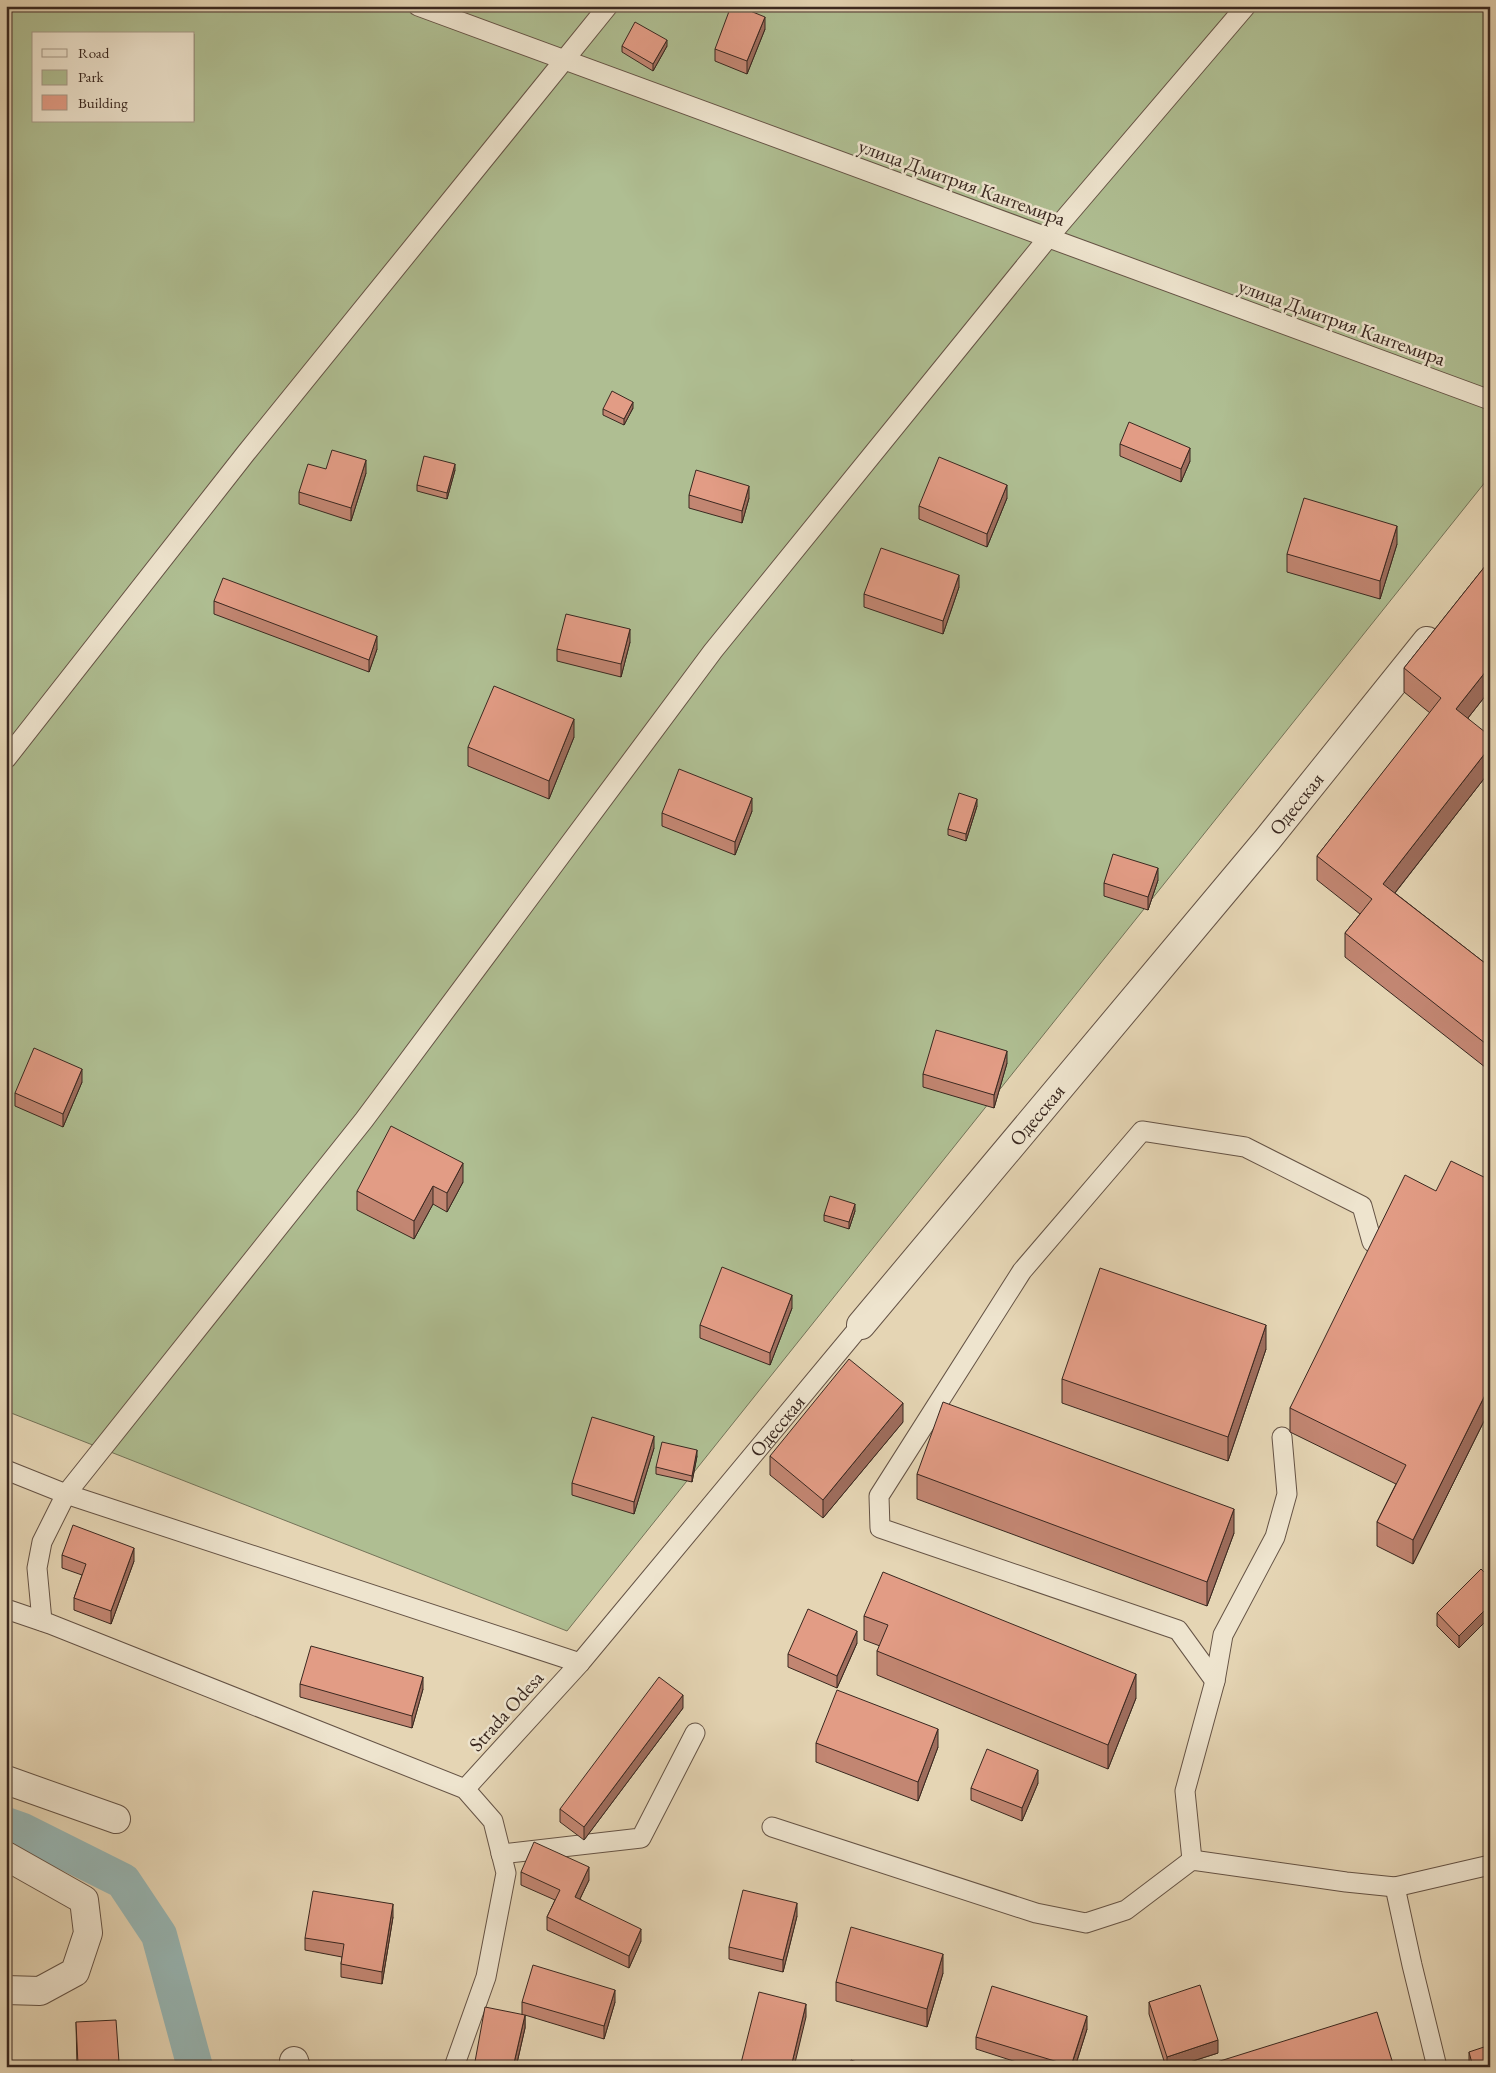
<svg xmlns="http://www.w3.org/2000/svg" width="1496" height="2073" font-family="'EB Garamond',serif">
  <rect width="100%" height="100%" fill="#e5d5b4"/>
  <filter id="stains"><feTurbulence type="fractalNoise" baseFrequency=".004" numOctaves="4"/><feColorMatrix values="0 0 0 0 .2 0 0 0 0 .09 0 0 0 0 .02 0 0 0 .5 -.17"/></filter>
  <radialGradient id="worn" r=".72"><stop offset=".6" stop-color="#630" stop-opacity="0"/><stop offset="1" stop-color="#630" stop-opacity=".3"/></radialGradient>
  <path fill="#afbe92" stroke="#747359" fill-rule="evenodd" d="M6 6H1490V476L567 1631 6 1411ZM34 34H194V121H34Z"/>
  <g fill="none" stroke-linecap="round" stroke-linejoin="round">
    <polyline stroke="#98b7b5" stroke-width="36" points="6,1825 23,1831 123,1881 159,1935 195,2067"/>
    <g stroke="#655345" stroke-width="21">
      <g id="lane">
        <polyline points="418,6 1490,400"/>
        <polyline points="6,759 246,453 608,6"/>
        <polyline points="6,1470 66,1494 580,1663"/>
        <polyline points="6,1609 50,1624 465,1789 493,1821 506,1873 486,1977 454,2067"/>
        <polyline points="42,1621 37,1568 42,1542 66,1494 364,1120 713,651 1048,238 1246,6"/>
        <polyline points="1215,1681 1178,1630 880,1528 879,1496 1022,1271 1142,1131 1245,1147 1362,1206 1372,1242"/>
        <path id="s1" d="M465 1789 580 1663 861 1325"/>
        <polyline points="772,1827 1036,1913 1086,1923 1126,1910 1192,1860 1346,1882 1395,1887 1490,1865"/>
        <polyline points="501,1854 641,1838 695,1733"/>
        <polyline points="1192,1860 1185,1791 1215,1681 1223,1635 1275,1537 1287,1494 1282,1437"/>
        <polyline points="1395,1887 1412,1965 1437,2067"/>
      </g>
    </g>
    <g stroke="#655345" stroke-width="30">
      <g id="street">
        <path id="s2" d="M861 1325 1267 840 1427 641"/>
        <polyline points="6,1780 116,1819"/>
        <polyline points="6,1856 84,1900 88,1933 75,1972 40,1991 6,1990"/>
        <polyline points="294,2061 296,2067"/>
      </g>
    </g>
    <use href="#lane" stroke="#eee4ce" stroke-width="19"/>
    <use href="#street" stroke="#eee4ce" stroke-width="28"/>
  </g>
  <g fill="#c28672" stroke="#3a2820">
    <polygon points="765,29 747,74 715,61 715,49"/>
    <polygon points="622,46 667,46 653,71 622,52"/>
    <polygon points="633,408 624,425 603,415 603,409"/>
    <polygon points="1120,444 1190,461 1181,482 1120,456"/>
    <polygon points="326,469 366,473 351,521 299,504 299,492"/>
    <polygon points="455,470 447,499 417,491 417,485"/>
    <polygon points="689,495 749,498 742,523 689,508"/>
    <polygon points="1007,498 987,547 919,519 919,506"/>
    <polygon points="1397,544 1380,599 1287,572 1287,554"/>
    <polygon points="1490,560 1490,690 1468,718 1490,747 1490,771 1395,893 1490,967 1490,1071 1345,957 1345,933 1360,914 1317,880 1317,856 1430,713 1404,692 1404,668"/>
    <polygon points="959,587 943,634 864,607 864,594"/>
    <polygon points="214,601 377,649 369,672 214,614"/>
    <polygon points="630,642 621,677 557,661 557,649"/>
    <polygon points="574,737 549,799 468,766 468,747"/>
    <polygon points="977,806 966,841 948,835 948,829"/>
    <polygon points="752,811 735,855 662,826 662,813"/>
    <polygon points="1158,880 1148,910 1104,896 1104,883"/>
    <polygon points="1007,1063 994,1108 923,1087 923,1074"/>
    <polygon points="82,1082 63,1127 15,1106 15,1093"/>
    <polygon points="1490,1180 1490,1409 1413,1564 1377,1546 1377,1522 1396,1484 1290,1432 1290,1408 1436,1191"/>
    <polygon points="463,1182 447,1212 433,1204 414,1239 357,1210 357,1191"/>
    <polygon points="855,1211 849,1229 824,1221 824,1215"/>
    <polygon points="792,1308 770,1365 700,1338 700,1325"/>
    <polygon points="1266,1349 1228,1461 1062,1403 1062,1379"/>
    <polygon points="903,1422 823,1518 770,1475 770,1456"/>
    <polygon points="654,1448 634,1514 572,1495 572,1483"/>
    <polygon points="697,1456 692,1482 656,1474 656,1467"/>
    <polygon points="917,1474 1234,1533 1207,1606 917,1499"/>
    <polygon points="62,1555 134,1561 111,1624 74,1610 74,1598 82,1575 62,1568"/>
    <polygon points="1490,1578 1459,1648 1437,1626 1437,1613"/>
    <polygon points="864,1616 1136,1698 1108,1769 877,1675 877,1651 880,1646 864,1640"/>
    <polygon points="857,1643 837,1688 788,1667 788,1654"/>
    <polygon points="300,1684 423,1689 412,1728 300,1697"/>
    <polygon points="683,1708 584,1840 560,1822 560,1809"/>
    <polygon points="816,1743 938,1747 918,1801 816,1762"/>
    <polygon points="1038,1783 1022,1821 971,1800 971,1788"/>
    <polygon points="521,1872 589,1880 580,1899 641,1941 629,1968 547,1930 547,1917 555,1900 521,1885"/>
    <polygon points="797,1916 783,1972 729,1959 729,1947"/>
    <polygon points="393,1917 382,1984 341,1977 341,1964 342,1957 305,1950 305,1938"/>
    <polygon points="943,1973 927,2027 836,2001 836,1982"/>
    <polygon points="522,2002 615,2002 604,2039 525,2015 525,2028 517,2063 526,2067 474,2067 522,2014"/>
    <polygon points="1149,2002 1218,2053 1174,2067 1166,2067 1149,2014"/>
    <polygon points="76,2022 119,2062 119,2067 77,2067"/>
    <polygon points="1087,2029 1075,2067 1032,2067 976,2049 976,2037"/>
    <polygon points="1469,2052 1490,2067 1469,2067"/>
  </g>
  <g fill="#9e6d5d" stroke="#3a2820">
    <polygon points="765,17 765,29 747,74 747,61"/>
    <polygon points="667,40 667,46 653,71 653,64"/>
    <polygon points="633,402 633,408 624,425 624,419"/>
    <polygon points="1190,448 1190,461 1181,482 1181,469"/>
    <polygon points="366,460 366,473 351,521 351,508"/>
    <polygon points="455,464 455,470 447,499 447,493"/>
    <polygon points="1007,485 1007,498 987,547 987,534"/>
    <polygon points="749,486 749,498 742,523 742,511"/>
    <polygon points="1397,526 1397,544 1380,599 1380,581"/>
    <polygon points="959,575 959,587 943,634 943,621"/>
    <polygon points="630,629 630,642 621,677 621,664"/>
    <polygon points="377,636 377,649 369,672 369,660"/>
    <polygon points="1490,666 1490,690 1456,733 1456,709"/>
    <polygon points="574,719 574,737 549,799 549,781"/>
    <polygon points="1490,747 1490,771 1383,908 1383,884"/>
    <polygon points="752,798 752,811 735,855 735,842"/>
    <polygon points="977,799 977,806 966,841 966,834"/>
    <polygon points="1158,868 1158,880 1148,910 1148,897"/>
    <polygon points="1007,1051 1007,1063 994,1108 994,1095"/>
    <polygon points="82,1069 82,1082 63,1127 63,1114"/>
    <polygon points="463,1163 463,1182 447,1212 447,1193"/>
    <polygon points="433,1186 433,1204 414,1239 414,1221"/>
    <polygon points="855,1204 855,1211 849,1229 849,1222"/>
    <polygon points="792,1295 792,1308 770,1365 770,1353"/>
    <polygon points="1266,1325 1266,1349 1228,1461 1228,1437"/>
    <polygon points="1490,1385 1490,1409 1413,1564 1413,1540"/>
    <polygon points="903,1403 903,1422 823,1518 823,1500"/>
    <polygon points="654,1436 654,1448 634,1514 634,1502"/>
    <polygon points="697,1450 697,1456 692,1482 692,1476"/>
    <polygon points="1234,1509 1234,1533 1207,1606 1207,1582"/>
    <polygon points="134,1548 134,1561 111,1624 111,1611"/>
    <polygon points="1490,1605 1490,1617 1459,1648 1459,1636"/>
    <polygon points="857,1631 857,1643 837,1688 837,1676"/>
    <polygon points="1136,1674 1136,1698 1108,1769 1108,1745"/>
    <polygon points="423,1677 423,1689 412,1728 412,1716"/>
    <polygon points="683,1695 683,1708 584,1840 584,1827"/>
    <polygon points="938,1729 938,1747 918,1801 918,1782"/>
    <polygon points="1038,1770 1038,1783 1022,1821 1022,1808"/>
    <polygon points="589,1867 589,1880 575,1909 575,1897"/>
    <polygon points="797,1903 797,1916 783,1972 783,1960"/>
    <polygon points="393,1904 393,1917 382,1984 382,1972"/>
    <polygon points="641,1929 641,1941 629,1968 629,1956"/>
    <polygon points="943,1954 943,1973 927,2027 927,2009"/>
    <polygon points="615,1990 615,2002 604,2039 604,2026"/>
    <polygon points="806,2004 806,2017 794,2067 791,2067"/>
    <polygon points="525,2015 525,2028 516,2067 514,2063"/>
    <polygon points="1087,2016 1087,2029 1075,2067 1071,2067"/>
    <polygon points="1218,2040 1218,2053 1174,2067 1167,2067 1167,2057"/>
  </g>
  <g fill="#e29c85" stroke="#3a2820">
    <polygon points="731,6 738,6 765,17 747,61 715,49"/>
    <polygon points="635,22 667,40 653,64 622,46"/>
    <polygon points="612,391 633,402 624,419 603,409"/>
    <polygon points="1129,422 1190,448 1181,469 1120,444"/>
    <polygon points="332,450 366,460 351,508 299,492 308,464 326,469"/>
    <polygon points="424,456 455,464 447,493 417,485"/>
    <polygon points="939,457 1007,485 987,534 919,506"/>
    <polygon points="696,470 749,486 742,511 689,495"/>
    <polygon points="1304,498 1397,526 1380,581 1287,554"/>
    <polygon points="881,548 959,575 943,621 864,594"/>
    <polygon points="1490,560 1490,666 1456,709 1490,736 1490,747 1383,884 1490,967 1490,1047 1345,933 1372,899 1317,856 1441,698 1404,668"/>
    <polygon points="223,578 377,636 369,660 214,601"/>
    <polygon points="566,614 630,629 621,664 557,649"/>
    <polygon points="494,686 574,719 549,781 468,747"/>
    <polygon points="679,769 752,798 735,842 662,813"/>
    <polygon points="959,793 977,799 966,834 948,829"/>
    <polygon points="1113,854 1158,868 1148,897 1104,883"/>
    <polygon points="936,1030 1007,1051 994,1095 923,1074"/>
    <polygon points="34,1048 82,1069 63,1114 15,1093"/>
    <polygon points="391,1126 463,1163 447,1193 433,1186 414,1221 357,1191"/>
    <polygon points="1451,1161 1490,1180 1490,1385 1413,1540 1377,1522 1406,1465 1290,1408 1405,1175 1436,1191"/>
    <polygon points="830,1196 855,1204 849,1222 824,1215"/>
    <polygon points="722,1267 792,1295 770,1353 700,1325"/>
    <polygon points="1100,1268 1266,1325 1228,1437 1062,1379"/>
    <polygon points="849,1359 903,1403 823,1500 770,1456"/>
    <polygon points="943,1402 1234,1509 1207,1582 917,1474"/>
    <polygon points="592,1417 654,1436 634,1502 572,1483"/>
    <polygon points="662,1442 697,1450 692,1476 656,1467"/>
    <polygon points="73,1525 134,1548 111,1611 74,1598 86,1564 62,1555"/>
    <polygon points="1481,1569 1490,1578 1490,1605 1459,1636 1437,1613"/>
    <polygon points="883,1572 1136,1674 1108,1745 877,1651 888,1625 864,1616"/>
    <polygon points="808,1609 857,1631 837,1676 788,1654"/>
    <polygon points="311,1646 423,1677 412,1716 300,1684"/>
    <polygon points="659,1677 683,1695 584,1827 560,1809"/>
    <polygon points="837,1690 938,1729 918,1782 816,1743"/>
    <polygon points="987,1749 1038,1770 1022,1808 971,1788"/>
    <polygon points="534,1842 589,1867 575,1897 641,1929 629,1956 547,1917 560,1890 521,1872"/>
    <polygon points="743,1890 797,1903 783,1960 729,1947"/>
    <polygon points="313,1891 393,1904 382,1972 341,1964 344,1944 305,1938"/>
    <polygon points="851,1927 943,1954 927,2009 836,1982"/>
    <polygon points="533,1965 615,1990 604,2026 522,2002"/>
    <polygon points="1200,1985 1218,2040 1167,2057 1149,2002"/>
    <polygon points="992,1986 1087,2016 1071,2066 976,2037"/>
    <polygon points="759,1992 806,2004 791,2067 740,2067"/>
    <polygon points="485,2007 525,2015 514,2063 526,2065 525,2067 474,2067"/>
    <polygon points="1377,2012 1394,2067 1205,2067 1204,2066"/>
    <polygon points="116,2020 119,2062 78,2065 76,2022"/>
    <polygon points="1490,2045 1490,2067 1473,2067 1469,2052"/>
    <polygon points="851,2060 871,2067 849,2067"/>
  </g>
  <g text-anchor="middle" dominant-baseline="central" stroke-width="5" stroke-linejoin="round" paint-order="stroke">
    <g font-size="20" fill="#3a2820" stroke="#eee4ce">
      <text transform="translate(962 182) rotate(20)">улица Дмитрия Кантемира</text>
      <text transform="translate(1342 322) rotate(20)">улица Дмитрия Кантемира</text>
      <text stroke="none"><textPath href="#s2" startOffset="679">Одесская</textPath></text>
      <text stroke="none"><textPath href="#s2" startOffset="274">Одесская</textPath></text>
      <text stroke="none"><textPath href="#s1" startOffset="479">Одесская</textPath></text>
      <text transform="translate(506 1711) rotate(-48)">Strada Odesa</text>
    </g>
  </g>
  <rect width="1496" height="2073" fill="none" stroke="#e5d5b4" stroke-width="25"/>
  <rect x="8" y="8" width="1481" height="2058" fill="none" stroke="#3a2820" stroke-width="2.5"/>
  <rect x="12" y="12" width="1471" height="2048" fill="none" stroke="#3a2820"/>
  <rect x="32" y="32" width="162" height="90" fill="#eee4ce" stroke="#a69988"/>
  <rect x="42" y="49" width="25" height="8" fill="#eee4ce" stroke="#a69988"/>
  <text x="78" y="58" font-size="15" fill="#3a2820">Road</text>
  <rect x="42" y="70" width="25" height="15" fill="#afbe92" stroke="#a69988"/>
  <text x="78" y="82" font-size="15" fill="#3a2820">Park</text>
  <rect x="42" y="95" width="25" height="15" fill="#e29c85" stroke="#a69988"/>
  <text x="78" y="108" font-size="15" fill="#3a2820">Building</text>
  <rect width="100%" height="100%" filter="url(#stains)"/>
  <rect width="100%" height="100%" fill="url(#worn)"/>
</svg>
